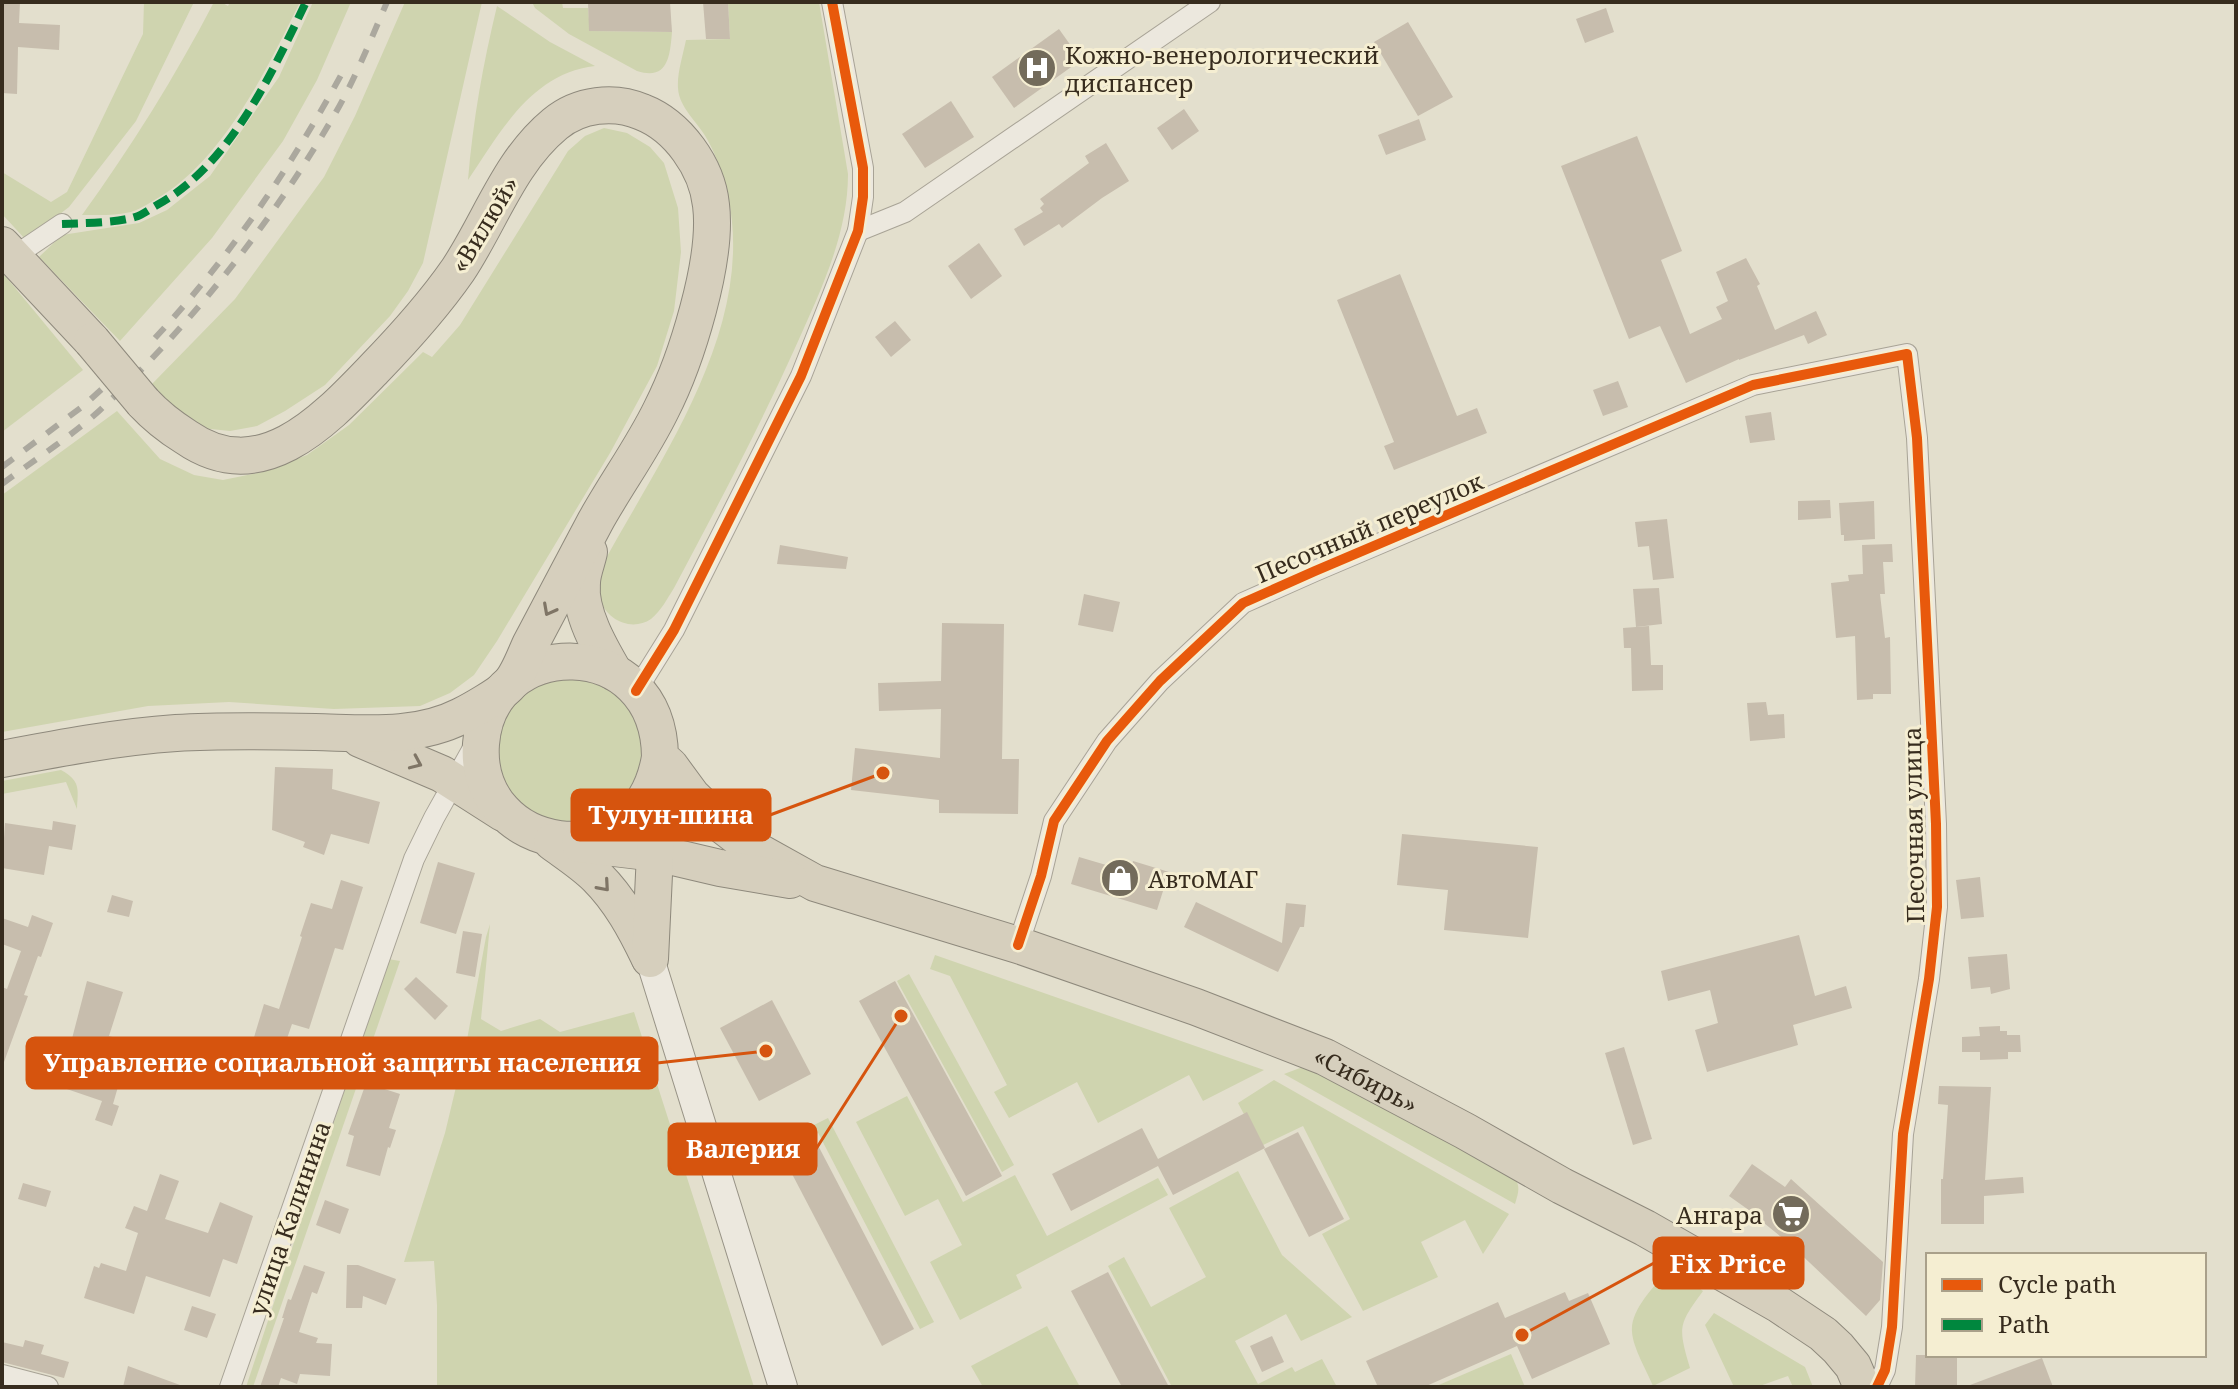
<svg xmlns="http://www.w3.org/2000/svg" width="2238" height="1389" font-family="'Noto Serif',serif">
  <rect width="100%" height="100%" fill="#e3dfcd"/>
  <g fill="#cfd4af">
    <polygon points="144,2 194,2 136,121 69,207 26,240 2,214 2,172 51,202 67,192 143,34"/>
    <path d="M214 2H221L228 6 230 2H300C266 71 222 163 153 201 146 205 138 210 131 212 115 216 98 215 82 215 131 147 175 77 214 2Z"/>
    <polygon points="313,2 351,2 317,80 283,141 212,238 120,341 39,257 62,235 139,223 167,210 210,176 279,77"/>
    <polygon points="405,2 482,2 423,263 408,291 390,316 325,385 285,411 257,426 230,431 201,428 180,414 152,384 235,299 324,177 355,116"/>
    <path d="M532 2H562L563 8H588L590 31 672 32C670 56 668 81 637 71L569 34 535 8Z"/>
    <path d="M728 2H819L848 174C848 235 820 292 795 348 758 430 716 509 674 588 667 599 661 611 651 619 632 632 606 620 600 599 596 586 600 574 604 562 663 454 756 326 728 196 724 177 717 157 707 139 698 122 679 108 678 88 677 73 683 55 686 40L730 39Z"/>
    <path d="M497 6 550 42 595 66C532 73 500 132 468 180 473 120 483 64 497 6Z"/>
    <polygon points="604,128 627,133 650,147 664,163 678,208 681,252 674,311 657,366 610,453 497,641 474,675 450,693 420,706 334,709 229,702 148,706 2,732 2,495 117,411 160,459 194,475 223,480 262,472 307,455 349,425 423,352 432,357 460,325 568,151 585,136"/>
    <polygon points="2,272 83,370 2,432"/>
    <polygon points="556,677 599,680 634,710 646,750 624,804 587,823 544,820 520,805 502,779 497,753 501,724 517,698"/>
    <path d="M61 770C81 781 78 789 77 809L66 782 2 794V781Z"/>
    <polygon points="490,924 481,1019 501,1031 540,1019 560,1032 634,1012 754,1387 437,1387 437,1305 434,1261 404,1262 445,1133 466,1045 486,937"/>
    <polygon points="935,955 1264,1070 1203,1101 1189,1075 1098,1123 1077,1082 1009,1118 994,1092 1007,1085 950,976 930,969"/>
    <polygon points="388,959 400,961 253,1387 246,1387"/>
    <polygon points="909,974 1014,1165 1002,1172 897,981"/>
    <path d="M1300 1068H1306L1512 1175C1521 1185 1519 1191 1515 1204L1284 1074Z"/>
    <polygon points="1274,1080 1509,1214 1483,1254 1465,1220 1421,1242 1438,1277 1363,1311 1322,1234 1350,1219 1303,1126 1261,1146 1238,1103"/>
    <polygon points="907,1096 963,1202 1015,1175 1047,1236 1158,1178 1168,1195 1016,1275 1022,1288 960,1320 930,1262 962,1245 938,1199 905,1216 856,1122"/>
    <polygon points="828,1118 934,1322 920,1329 814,1125"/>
    <polygon points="1238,1171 1282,1255 1352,1317 1301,1341 1286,1314 1235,1341 1258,1384 1292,1367 1295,1372 1322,1359 1337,1387 1172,1387 1108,1266 1124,1257 1151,1307 1206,1277 1169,1208"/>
    <path d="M1670 1268 1703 1291C1678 1325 1678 1327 1690 1368L1653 1386C1647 1371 1633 1348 1632 1332 1630 1309 1656 1285 1670 1268Z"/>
    <polygon points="1714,1313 1805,1367 1813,1387 1793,1387 1788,1376 1757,1387 1734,1387 1705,1325"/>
    <polygon points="1047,1326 1080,1387 983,1387 971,1366"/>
    <polygon points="1511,1354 1525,1387 1434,1387"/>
  </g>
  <g fill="#c7bdad">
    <polygon points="2,2 20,2 19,23 60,25 59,50 18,47 17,94 2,93"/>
    <polygon points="588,2 670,2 672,32 589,31"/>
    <polygon points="703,2 728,2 730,39 706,39"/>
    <polygon points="1606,8 1614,32 1585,43 1576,19"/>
    <polygon points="1408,22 1453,97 1418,116 1374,42"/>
    <polygon points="1059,29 1081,60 1014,108 992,77"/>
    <polygon points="951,101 974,137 925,168 902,134"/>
    <polygon points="1184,109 1199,131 1172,150 1157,128"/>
    <polygon points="1419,119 1426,140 1386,155 1378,135"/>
    <polygon points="1637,136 1682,251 1661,260 1690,334 1722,319 1716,307 1728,301 1716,272 1746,258 1760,284 1757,286 1775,330 1816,311 1827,335 1808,344 1804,335 1739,360 1739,359 1686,383 1660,326 1629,339 1561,166"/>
    <polygon points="1106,143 1129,181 1102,198 1062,228 1059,224 1024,246 1014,229 1043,212 1040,208 1044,204 1040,199 1089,163 1085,156"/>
    <polygon points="979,243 1002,276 971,299 948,266"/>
    <polygon points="1400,274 1457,416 1477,408 1487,433 1394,470 1384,446 1394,442 1337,300"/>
    <polygon points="895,321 911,340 891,357 875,337"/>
    <polygon points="1618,381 1628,407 1603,416 1593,390"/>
    <polygon points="1771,412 1775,440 1750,443 1745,416"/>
    <polygon points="1830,500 1831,518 1798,520 1798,501"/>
    <polygon points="1874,501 1875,539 1844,541 1844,535 1841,535 1839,503"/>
    <polygon points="1667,519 1674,578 1653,580 1649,546 1638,547 1635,522"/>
    <polygon points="1892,544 1893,562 1883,562 1885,594 1880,594 1885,638 1890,637 1891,694 1873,694 1873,699 1857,700 1855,636 1836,638 1831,583 1849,581 1848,575 1863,574 1862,545"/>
    <polygon points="780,545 848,557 846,569 777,564"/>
    <polygon points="1659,588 1662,624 1636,627 1633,589"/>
    <polygon points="1084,594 1120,602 1113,632 1078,625"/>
    <polygon points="942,623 1004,624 1002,759 1019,759 1018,814 939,813 939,800 851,790 855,748 940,758 941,709 879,711 878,683 941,681"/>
    <polygon points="1649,626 1651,665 1663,665 1663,690 1632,691 1631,648 1624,648 1623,628"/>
    <polygon points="1766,702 1768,715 1784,714 1785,738 1750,741 1747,703"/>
    <polygon points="275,767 333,769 332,789 380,802 369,844 331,834 324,855 303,847 305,842 272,830"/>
    <polygon points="53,821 76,825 72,850 49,846 44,875 2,868 5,823 52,830"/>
    <polygon points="1402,834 1538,847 1528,938 1444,930 1448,890 1397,885"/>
    <polygon points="1079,857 1130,872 1133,861 1169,872 1157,910 1071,884"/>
    <polygon points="438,862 475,873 456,934 420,923"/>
    <polygon points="1980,877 1984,917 1961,919 1956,880"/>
    <polygon points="341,880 363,887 343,950 335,948 309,1029 292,1024 282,1053 252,1044 264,1004 279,1009 302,937 300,936 311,903 332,909"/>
    <polygon points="112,895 133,901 129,917 107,912"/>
    <polygon points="1196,902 1282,943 1286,903 1306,905 1304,927 1300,927 1278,972 1184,927"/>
    <polygon points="32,915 53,923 41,957 38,956 24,995 28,996 4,1062 2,1062 2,987 7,989 21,951 2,944 2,918 28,927"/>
    <polygon points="463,931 482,934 475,977 456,973"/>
    <polygon points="1799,935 1815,996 1846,986 1852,1008 1793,1025 1798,1045 1707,1072 1695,1030 1718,1023 1710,990 1668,1001 1661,971"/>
    <polygon points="2007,954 2010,989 1991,994 1990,987 1971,989 1968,957"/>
    <polygon points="416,977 448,1006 435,1020 404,989"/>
    <polygon points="87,981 123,992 109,1036 131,1042 113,1104 119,1106 112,1126 95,1120 102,1101 55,1085 65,1053 68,1054"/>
    <polygon points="895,981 1002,1176 966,1196 859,1001"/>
    <polygon points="772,1000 811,1074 759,1101 720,1028"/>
    <polygon points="2000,1026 2000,1031 2007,1031 2007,1035 2020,1035 2021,1052 2008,1052 2008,1059 1980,1060 1980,1052 1962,1052 1962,1037 1980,1036 1979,1027"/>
    <polygon points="1624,1047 1652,1139 1633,1145 1605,1053"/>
    <polygon points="366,1083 400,1094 389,1128 396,1130 390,1148 388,1147 380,1176 346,1166 354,1136 348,1134"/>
    <polygon points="1939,1086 1991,1087 1985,1180 2023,1177 2024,1193 1984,1196 1984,1224 1941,1224 1941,1179 1943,1179 1948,1105 1938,1104"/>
    <polygon points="1247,1112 1265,1148 1173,1195 1158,1166 1071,1211 1052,1174 1142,1128 1158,1159"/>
    <polygon points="811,1132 914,1329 882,1346 779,1149"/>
    <polygon points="1298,1132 1344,1219 1309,1237 1264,1149"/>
    <polygon points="1752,1164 1785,1187 1791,1179 1883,1262 1880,1300 1866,1316 1791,1245 1759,1219 1760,1218 1729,1196"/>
    <polygon points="160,1174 179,1181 165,1219 208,1233 220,1202 253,1216 237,1264 223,1259 210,1297 146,1276 134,1314 84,1298 94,1266 99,1268 101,1263 126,1271 138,1233 125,1228 134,1206 147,1211"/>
    <polygon points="23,1183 51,1191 46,1207 18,1199"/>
    <polygon points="325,1200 349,1209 340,1234 316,1225"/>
    <polygon points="304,1265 325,1272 317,1294 312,1292 299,1332 318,1338 316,1343 332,1344 330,1376 300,1374 297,1384 281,1378 278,1387 260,1387 284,1318 282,1318 288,1299 291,1300"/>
    <polygon points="347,1265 358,1265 396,1279 386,1305 363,1296 362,1308 346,1308"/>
    <polygon points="1108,1272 1169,1387 1122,1387 1071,1291"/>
    <polygon points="1565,1292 1569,1301 1588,1293 1610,1344 1532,1379 1517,1346 1424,1387 1378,1387 1366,1361 1498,1302 1505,1318"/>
    <polygon points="192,1306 216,1314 207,1338 184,1330"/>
    <polygon points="1272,1336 1284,1362 1262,1372 1250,1346"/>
    <polygon points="25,1340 44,1345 41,1354 69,1362 64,1378 2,1362 2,1342 23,1347"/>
    <polygon points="1916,1355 1957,1355 1957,1387 1915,1387"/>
    <polygon points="2042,1358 2053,1387 1970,1387 1970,1385"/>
    <polygon points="128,1366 180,1385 179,1387 123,1387"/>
  </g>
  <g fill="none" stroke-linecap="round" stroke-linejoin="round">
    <g stroke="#a8a396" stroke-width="22">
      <g id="street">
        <polyline points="858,231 905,212 1210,2"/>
        <polyline points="13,257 62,224"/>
        <polyline points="636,691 674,630 801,376 858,231 863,197 863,168 832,2"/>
        <polyline points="1018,945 1041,876 1054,821 1107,741 1160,681 1243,603 1315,571 1753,385 1907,354 1917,438 1936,824 1937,907 1929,979 1903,1134 1892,1327 1885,1370 1877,1387"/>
        <polyline points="2,1375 48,1387"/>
        <polyline points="230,1387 414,859 434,818 477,741"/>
      </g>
    </g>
    <g stroke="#989386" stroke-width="30">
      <polyline id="secondary" points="650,959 783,1387"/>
    </g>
    <g stroke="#8e897c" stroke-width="38">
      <g id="highway">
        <polyline points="2,245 92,341"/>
        <path d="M589 552C587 562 582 573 582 583 579 612 600 648 614 672"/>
        <polyline points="360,739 442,774 503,813"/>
        <path id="s1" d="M660 757C639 883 473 854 481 744 489 633 659 631 660 757L670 766 692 796 722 825 752 848 815 883 1018 945 1196 1007 1325 1057 1465 1131 1562 1186 1645 1228 1778 1304 1823 1334 1838 1348 1853 1366 1862 1387"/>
        <path d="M2 759C60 748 118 737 176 733 222 730 269 731 315 732 364 733 416 739 461 716 471 711 501 694 508 686 518 676 524 658 530 645 552 604 573 563 595 522 616 484 642 449 661 410 686 361 718 260 711 205 707 167 678 126 642 112 614 100 579 104 555 124 509 162 490 222 458 270 433 306 404 338 374 369 324 421 261 489 186 437 170 427 156 416 143 402"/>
        <path d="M552 842C567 853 584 864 597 877 620 900 635 928 649 957"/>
        <polyline points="580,844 656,853 720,868 790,880"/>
        <polyline points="650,959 656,832"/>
      </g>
    </g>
    <use href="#street" stroke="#ece8de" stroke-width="20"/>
    <use href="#secondary" stroke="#ece8de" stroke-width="28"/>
    <use href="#highway" stroke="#d6cfbd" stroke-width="36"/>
    <g stroke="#aba89e" stroke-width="6" stroke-dasharray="14 14" stroke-linecap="butt">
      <path d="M155 338C231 256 294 163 347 64"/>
      <polyline points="2,467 83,406 130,364"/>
      <path d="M2 484C34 460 69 438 99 411 192 324 272 223 336 112 356 77 371 39 387 2"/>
    </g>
    <g stroke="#8e897c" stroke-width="38" stroke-linecap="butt">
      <polyline id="highway-bridge" points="92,341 143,402"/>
    </g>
    <use href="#highway-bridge" stroke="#d6cfbd" stroke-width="36"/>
    <path stroke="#00873e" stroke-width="8" stroke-dasharray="16 8" stroke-linecap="butt" d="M62 224C83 223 116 223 135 217 142 215 150 209 157 205 230 165 271 75 306 2"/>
    <g stroke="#f5eed2" stroke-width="15">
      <g id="cycleway">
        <polyline points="636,691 674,630 801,376 858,231 863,197 863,168 832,2"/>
        <polyline points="1018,945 1041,876 1054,821 1107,741 1160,681 1243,603 1315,571 1753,385 1907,354 1917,438 1936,824 1937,907 1929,979 1903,1134 1892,1327 1885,1370 1877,1387"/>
      </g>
    </g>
    <use href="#cycleway" stroke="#e8590c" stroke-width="10"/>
  </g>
  <defs><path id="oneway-chevron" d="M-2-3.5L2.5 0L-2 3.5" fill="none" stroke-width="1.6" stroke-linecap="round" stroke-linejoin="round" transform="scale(2)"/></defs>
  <g stroke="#7f7566">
    <use href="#oneway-chevron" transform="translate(549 610) rotate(118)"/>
    <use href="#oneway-chevron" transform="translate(416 763) rotate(24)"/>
    <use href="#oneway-chevron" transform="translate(604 886) rotate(49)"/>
  </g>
  <defs>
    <g id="hospital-disc" transform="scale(2)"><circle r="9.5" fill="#736b5b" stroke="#f5eed2"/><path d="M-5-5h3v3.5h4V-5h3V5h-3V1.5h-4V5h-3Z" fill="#fff"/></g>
    <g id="shop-disc" transform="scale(2)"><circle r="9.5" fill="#736b5b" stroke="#f5eed2"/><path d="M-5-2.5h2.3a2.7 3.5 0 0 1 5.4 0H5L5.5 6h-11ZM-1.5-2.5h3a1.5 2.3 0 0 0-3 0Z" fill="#fff"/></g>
    <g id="supermarket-disc" transform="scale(2)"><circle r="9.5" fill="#736b5b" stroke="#f5eed2"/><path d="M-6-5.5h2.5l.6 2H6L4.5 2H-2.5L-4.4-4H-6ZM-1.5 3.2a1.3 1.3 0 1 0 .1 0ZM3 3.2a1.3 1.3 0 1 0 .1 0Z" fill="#fff"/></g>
  </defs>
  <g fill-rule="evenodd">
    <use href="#hospital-disc" x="1037" y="68"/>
    <use href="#shop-disc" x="1120" y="878"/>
    <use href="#supermarket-disc" x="1791" y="1214"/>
  </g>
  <g text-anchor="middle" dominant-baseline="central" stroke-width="6" stroke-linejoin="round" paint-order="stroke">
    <g font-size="24" fill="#372c1e" stroke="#f5eed2" text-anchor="start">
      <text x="1065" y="54">Кожно-венерологический<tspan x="1065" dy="28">диспансер</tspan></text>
      <text x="1148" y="878">АвтоМАГ</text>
      <text x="1763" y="1214" text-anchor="end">Ангара</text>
    </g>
    <g font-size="24" fill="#372c1e" stroke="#f5eed2">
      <text transform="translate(484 224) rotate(-59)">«Вилюй»</text>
      <text transform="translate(1369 527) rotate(-23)">Песочный переулок</text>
      <text transform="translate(1913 825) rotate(-91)">Песочная улица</text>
      <text stroke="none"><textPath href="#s1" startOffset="1350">«Сибирь»</textPath></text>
      <text transform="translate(289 1218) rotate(-71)">улица Калинина</text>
    </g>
  </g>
  <path fill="none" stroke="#d6540e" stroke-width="3" d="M883 773L770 815M766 1051L657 1063M901 1016L816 1149M1522 1335L1654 1263"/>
  <g fill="#d6540e" stroke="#f5eed2" stroke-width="3">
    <circle cx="883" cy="773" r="8"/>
    <circle cx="766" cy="1051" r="8"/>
    <circle cx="901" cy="1016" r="8"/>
    <circle cx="1522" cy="1335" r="8"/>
  </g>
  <g fill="#d6540e" stroke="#d6540e" stroke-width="3">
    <rect x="572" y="790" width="198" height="50" rx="8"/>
    <rect x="27" y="1038" width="630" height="50" rx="8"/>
    <rect x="669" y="1124" width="147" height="50" rx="8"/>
    <rect x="1654" y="1238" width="149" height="50" rx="8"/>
  </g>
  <g font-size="26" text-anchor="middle" font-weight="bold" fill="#fff">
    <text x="671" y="824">Тулун-шина</text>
    <text x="342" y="1072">Управление социальной защиты населения</text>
    <text x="743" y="1158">Валерия</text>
    <text x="1728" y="1273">Fix Price</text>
  </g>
  <rect width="2238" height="1389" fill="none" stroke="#372c1e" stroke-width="8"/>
  <rect x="1926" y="1253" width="280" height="104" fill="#f5eed2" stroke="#a9a08a" stroke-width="2"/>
  <rect x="1942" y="1279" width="40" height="12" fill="#e8590c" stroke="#a9a08a" stroke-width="2"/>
  <text x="1998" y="1293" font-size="24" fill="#372c1e">Cycle path</text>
  <rect x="1942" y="1319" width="40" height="12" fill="#00873e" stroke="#a9a08a" stroke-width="2"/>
  <text x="1998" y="1333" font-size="24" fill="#372c1e">Path</text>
</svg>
